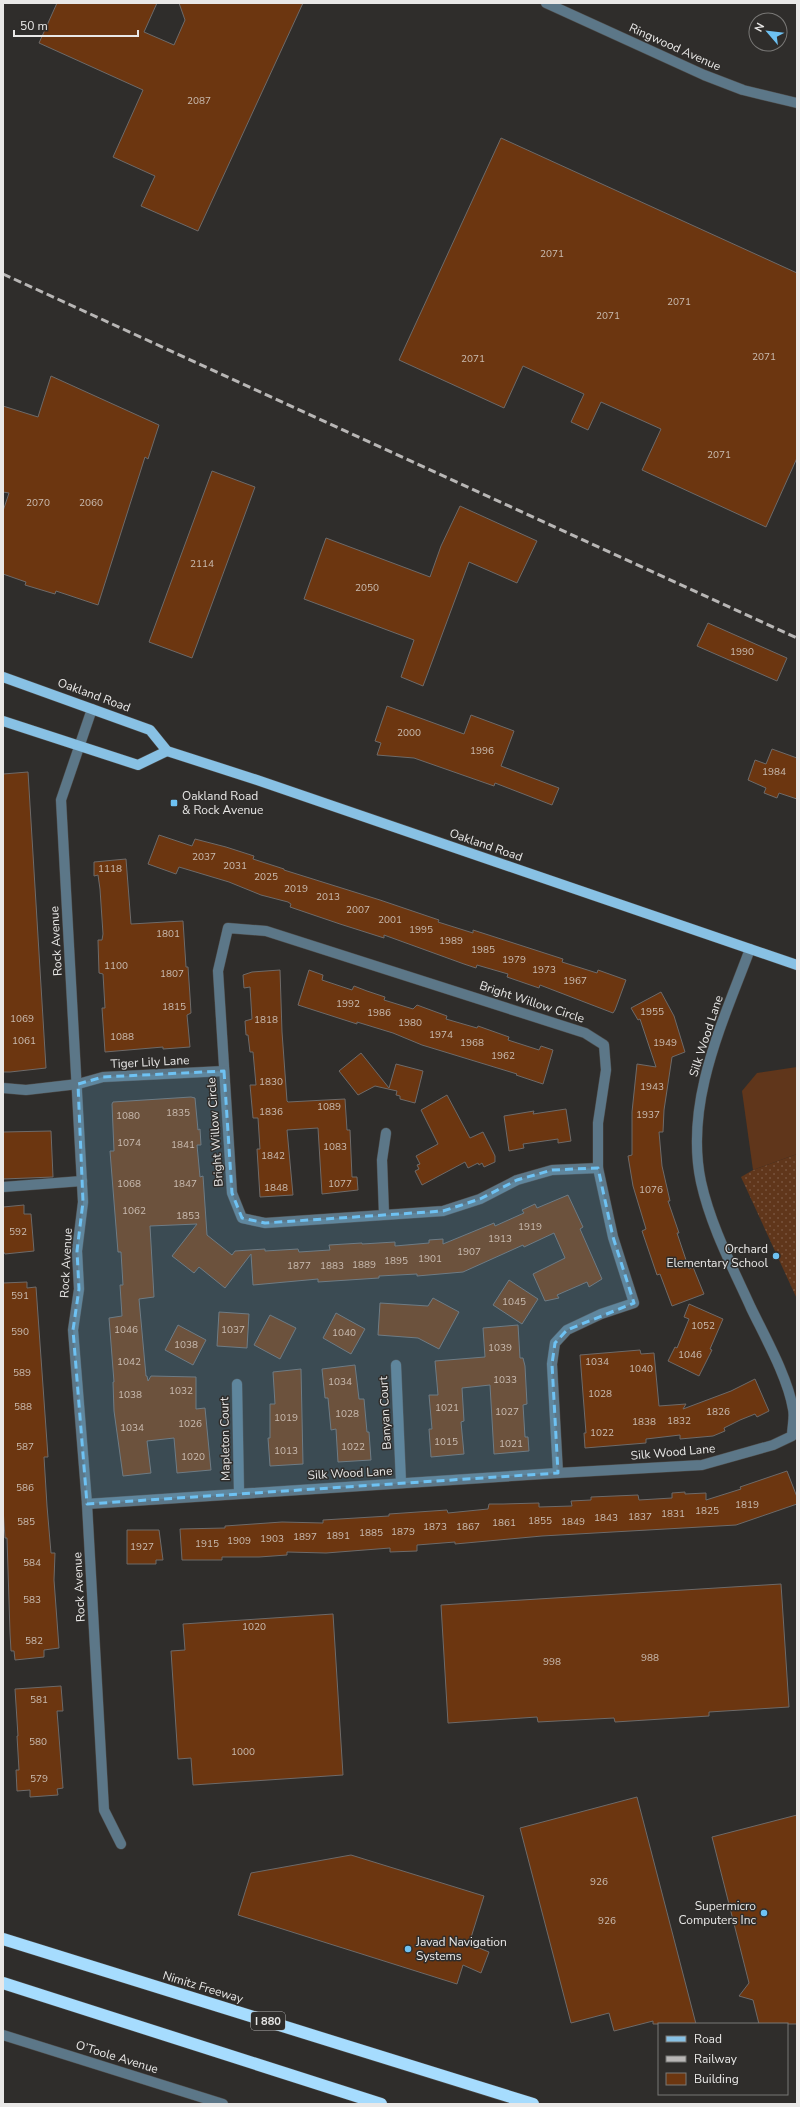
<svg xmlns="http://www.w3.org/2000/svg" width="800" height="2107" font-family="'Nunito Sans',sans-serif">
  <defs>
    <pattern id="grass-dots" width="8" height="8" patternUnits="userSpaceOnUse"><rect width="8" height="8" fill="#60361b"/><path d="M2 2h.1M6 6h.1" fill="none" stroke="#77533c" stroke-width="1.8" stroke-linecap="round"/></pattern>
  </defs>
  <rect width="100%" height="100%" fill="#2f2d2b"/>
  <polygon fill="url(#grass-dots)" points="797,1154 797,1299 741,1177 753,1170"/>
  <polygon fill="#60361b" points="797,1067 797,1154 753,1170 742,1091 757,1073"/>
  <g fill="#6c3610" stroke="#6d6a69">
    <polygon points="57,3 157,3 144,32 174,45 185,20 179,3 303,3 198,231 141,206 155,176 113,157 143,90 39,43"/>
    <polygon points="501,138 797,273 797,458 766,527 642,470 661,429 601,402 588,430 571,422 584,394 523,366 504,408 399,360"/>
    <polygon points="51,376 159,425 148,459 145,457 98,605 56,591 55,594 25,585 26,582 3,574 3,511 9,493 3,492 3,406 38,417"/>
    <polygon points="212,471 255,487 192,658 149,642"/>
    <polygon points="460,506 537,541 517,583 469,562 423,686 401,677 414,640 304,599 326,538 430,577 441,546"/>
    <polygon points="708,623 787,658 777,681 697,646"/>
    <polygon points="387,706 464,734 471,715 514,731 501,766 559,788 552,805 495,783 494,786 414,758 377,755 381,743 375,741"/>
    <polygon points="772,749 797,758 797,799 779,793 777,798 764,793 766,788 748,780 755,760 766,764"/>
    <polygon points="28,772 46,1068 10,1072 3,1072 3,774"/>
    <polygon points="159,835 192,846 195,839 226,847 254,856 253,859 284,869 284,870 380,900 439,920 438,922 473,933 473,930 501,939 563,959 562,962 597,973 598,970 626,980 615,1010 613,1013 540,985 539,988 507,977 508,974 477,965 476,968 464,964 384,935 384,938 340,924 290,907 291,904 288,902 261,895 229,882 179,867 176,874 148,864"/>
    <polygon points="126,859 131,924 183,921 186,967 188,967 190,996 191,1013 187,1015 190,1047 163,1049 163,1047 105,1052 102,1008 105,1008 103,974 99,973 98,940 102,940 103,934 100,889 98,875 94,876 94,862"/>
    <polygon points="280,970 282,1032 287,1101 288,1102 345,1099 347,1130 350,1130 352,1177 357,1177 358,1190 322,1194 318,1128 287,1130 293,1195 260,1197 257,1149 260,1149 258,1118 253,1118 250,1085 256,1085 253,1052 250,1052 248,1035 246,1035 245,1021 252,1019 250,987 244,988 243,975 252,972"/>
    <polygon points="309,970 323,975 322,980 352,990 354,986 367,991 385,997 384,1000 413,1009 417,1005 447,1016 446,1019 477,1028 478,1026 509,1037 508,1040 539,1050 541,1046 553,1050 543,1084 516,1075 517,1074 422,1045 393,1033 357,1022 357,1024 298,1005"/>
    <polygon points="661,992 674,1016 685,1052 672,1057 664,1110 663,1132 659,1132 662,1166 670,1201 668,1201 679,1233 677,1233 689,1269 693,1267 704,1294 672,1306 660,1274 657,1275 642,1231 646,1229 633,1186 628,1156 632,1155 632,1112 637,1064 656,1067 640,1019 638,1020 631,1008"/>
    <polygon points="361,1053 389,1088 396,1064 423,1071 415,1103 400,1099 400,1096 396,1095 397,1091 375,1086 358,1095 339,1071"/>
    <polygon points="447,1095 470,1138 483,1132 495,1156 495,1162 484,1167 482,1163 479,1165 478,1163 468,1168 465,1162 422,1185 415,1171 419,1169 417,1165 420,1164 416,1156 438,1144 421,1110"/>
    <polygon points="191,1097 195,1098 198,1130 200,1129 201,1145 197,1145 200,1177 203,1176 207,1235 232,1255 235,1251 265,1249 265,1251 298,1249 299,1252 330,1250 329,1245 362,1243 362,1244 395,1242 395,1246 429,1243 429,1240 443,1239 443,1244 494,1223 495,1226 524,1213 522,1210 535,1204 537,1208 568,1195 583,1227 580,1229 602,1279 589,1287 587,1282 557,1295 559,1298 545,1301 533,1274 565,1258 554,1233 524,1247 523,1245 463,1272 417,1276 417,1274 379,1276 379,1278 318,1282 318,1279 253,1285 251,1254 225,1288 199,1267 194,1273 172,1256 197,1224 150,1226 154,1297 139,1299 146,1376 147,1376 148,1381 151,1376 196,1377 196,1409 205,1408 211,1470 177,1473 174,1438 147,1441 151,1473 123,1476 114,1411 113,1382 114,1382 109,1318 122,1316 120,1285 123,1285 121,1252 118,1252 111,1164 110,1151 114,1151 112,1104 113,1102"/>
    <polygon points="566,1109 571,1141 558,1143 558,1139 523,1144 524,1148 509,1151 504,1116 534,1111 533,1114"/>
    <polygon points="51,1131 53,1177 3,1179 3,1132"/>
    <polygon points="24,1205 24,1214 31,1214 34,1251 5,1254 3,1251 3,1207"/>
    <polygon points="509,1280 538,1299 522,1324 493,1305"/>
    <polygon points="27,1282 27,1288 36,1287 48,1457 44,1457 47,1506 51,1553 55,1553 54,1580 59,1648 44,1650 44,1657 15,1660 14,1651 11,1651 10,1633 7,1538 5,1538 3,1508 3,1283"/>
    <polygon points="433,1298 459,1312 439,1349 418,1338 378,1335 380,1303 428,1306"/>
    <polygon points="689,1304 723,1319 710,1349 712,1350 699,1376 668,1361 675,1347 677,1348 689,1319 684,1317"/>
    <polygon points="219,1312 249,1314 247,1348 217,1346"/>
    <polygon points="336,1313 365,1329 351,1354 323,1338"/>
    <polygon points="270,1315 296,1328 280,1359 254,1345"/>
    <polygon points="178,1325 206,1340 193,1365 165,1350"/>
    <polygon points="518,1325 520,1358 523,1358 525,1366 527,1404 523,1405 525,1437 528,1437 529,1451 494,1454 490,1385 462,1388 464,1421 461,1422 464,1454 431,1457 429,1429 432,1429 429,1395 438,1395 435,1361 485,1357 483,1328"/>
    <polygon points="640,1350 641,1354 654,1353 659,1406 686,1404 683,1409 731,1391 755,1379 769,1411 757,1417 755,1414 740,1420 724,1428 725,1431 713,1436 680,1439 680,1435 646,1439 646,1443 585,1448 584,1433 586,1433 580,1355"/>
    <polygon points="355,1365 359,1399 364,1399 367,1432 369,1432 371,1460 338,1462 336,1429 331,1430 328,1398 325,1398 322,1369"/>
    <polygon points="301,1369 303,1464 270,1466 268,1438 270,1438 270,1404 275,1404 273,1372"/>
    <polygon points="787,1471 797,1497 797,1504 736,1525 542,1536 455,1544 455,1542 417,1545 417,1551 390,1552 390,1548 326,1553 287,1552 287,1555 259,1557 222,1557 222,1560 182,1560 180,1529 225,1528 225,1526 282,1522 323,1523 323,1520 389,1516 389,1514 447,1510 448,1513 488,1509 489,1504 503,1504 539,1503 539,1507 572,1506 571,1501 591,1500 591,1497 638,1495 639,1500 672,1498 672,1493 685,1492 685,1494 706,1493 706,1500 741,1489 740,1487"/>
    <polygon points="127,1530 159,1530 163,1560 156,1560 156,1564 127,1564"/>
    <polygon points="781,1584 789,1707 709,1712 709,1716 615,1722 614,1718 538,1722 537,1717 448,1723 441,1605"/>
    <polygon points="333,1614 343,1775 193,1785 191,1758 178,1759 171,1651 185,1650 183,1624"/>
    <polygon points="61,1686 63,1711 57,1711 63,1788 57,1789 58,1795 30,1797 30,1790 17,1791 16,1770 19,1770 17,1736 18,1736 15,1689"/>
    <polygon points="637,1797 696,2024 653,2024 653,2021 614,2031 609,2013 571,2023 520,1828"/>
    <polygon points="797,1815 797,2024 759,2024 753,2000 739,1996 749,1983 712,1837"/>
    <polygon points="351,1855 484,1896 469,1944 489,1952 481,1973 463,1965 457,1984 238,1915 251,1873"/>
  </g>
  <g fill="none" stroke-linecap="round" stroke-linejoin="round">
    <g stroke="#4d4b49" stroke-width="11">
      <g id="minor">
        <polyline points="546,3 704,75 743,90 797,103"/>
        <polyline points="92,709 61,800 83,1202 77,1251 79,1289 73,1330 87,1504 104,1810 121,1844"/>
        <polygon points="228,928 266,931 585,1033 604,1045 606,1070 598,1123 598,1168 552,1170 517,1180 480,1199 443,1211 265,1223 242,1218 232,1193 218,971"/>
        <polyline points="3,1088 26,1090 78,1084 103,1077 224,1071"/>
        <polyline points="3,1187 82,1181"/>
        <polyline points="384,1214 382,1160 386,1133"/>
        <polyline points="396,1365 401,1483"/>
        <polyline points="237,1384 239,1492"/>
        <polyline points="558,1473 552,1364 555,1343 567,1330 601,1314 634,1303 613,1237 598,1168"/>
        <path d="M87 1504 558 1473 702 1465 773 1445 792 1436C792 1427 795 1417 793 1409 788 1378 765 1337 751 1308 733 1268 711 1227 701 1182 684 1102 723 1022 750 949"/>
        <polyline points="3,2035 223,2104"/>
      </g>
    </g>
    <g stroke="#4d4b49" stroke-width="11">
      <g id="major">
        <polyline points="3,677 150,730 167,751 257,780 797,965"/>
        <polyline points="3,721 138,765 167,751"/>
      </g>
    </g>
    <g stroke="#4d4b49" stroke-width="13">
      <g id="highway">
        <polyline points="3,1939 533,2104"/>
        <polyline points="3,1983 381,2104"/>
      </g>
    </g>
    <use href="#minor" stroke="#5c7788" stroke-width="10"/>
    <use href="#major" stroke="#88c1e4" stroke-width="10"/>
    <use href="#highway" stroke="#a6dcfe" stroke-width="12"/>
    <polyline stroke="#b8b6b5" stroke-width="3" stroke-dasharray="8 4" stroke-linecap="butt" points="3,274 797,638"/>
  </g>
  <path fill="#6ec2f3" fill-opacity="0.2" stroke="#6ec2f3" stroke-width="3" stroke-dasharray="8 5" stroke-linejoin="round" d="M224 1071 232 1193 242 1218 265 1223 443 1211 480 1199 517 1180 552 1170 598 1168 613 1237 634 1303 567 1330 555 1343 552 1364 558 1473 87 1504 73 1330 79 1289 77 1251 83 1202 78 1084 103 1077Z"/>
  <g fill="#6ec2f3" stroke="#2f2d2b" stroke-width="1.5">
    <rect x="170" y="799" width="8" height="8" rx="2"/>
    <circle cx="776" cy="1256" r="4"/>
    <circle cx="764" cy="1913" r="4"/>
    <circle cx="408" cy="1949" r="4"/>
  </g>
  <g text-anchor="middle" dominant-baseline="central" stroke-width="3" stroke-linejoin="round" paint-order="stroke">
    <g font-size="10" fill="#cabcb1">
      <text x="199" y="101">2087</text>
      <text x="552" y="254">2071</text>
      <text x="679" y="302">2071</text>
      <text x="608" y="316">2071</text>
      <text x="764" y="357">2071</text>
      <text x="473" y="359">2071</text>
      <text x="719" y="455">2071</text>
      <text x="38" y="503">2070</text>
      <text x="91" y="503">2060</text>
      <text x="202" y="564">2114</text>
      <text x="367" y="588">2050</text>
      <text x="742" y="652">1990</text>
      <text x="409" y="733">2000</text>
      <text x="482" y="751">1996</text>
      <text x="774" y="772">1984</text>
      <text x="204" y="857">2037</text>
      <text x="235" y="866">2031</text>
      <text x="110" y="869">1118</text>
      <text x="266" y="877">2025</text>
      <text x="296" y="889">2019</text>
      <text x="328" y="897">2013</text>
      <text x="358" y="910">2007</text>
      <text x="390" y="920">2001</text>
      <text x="421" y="930">1995</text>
      <text x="168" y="934">1801</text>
      <text x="451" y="941">1989</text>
      <text x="483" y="950">1985</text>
      <text x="514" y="960">1979</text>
      <text x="116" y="966">1100</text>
      <text x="544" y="970">1973</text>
      <text x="172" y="974">1807</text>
      <text x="575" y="981">1967</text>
      <text x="348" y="1004">1992</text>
      <text x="174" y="1007">1815</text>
      <text x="652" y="1012">1955</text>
      <text x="379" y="1013">1986</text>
      <text x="22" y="1019">1069</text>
      <text x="266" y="1020">1818</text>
      <text x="410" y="1023">1980</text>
      <text x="441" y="1035">1974</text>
      <text x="122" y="1037">1088</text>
      <text x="24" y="1041">1061</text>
      <text x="472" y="1043">1968</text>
      <text x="665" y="1043">1949</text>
      <text x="503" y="1056">1962</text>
      <text x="271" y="1082">1830</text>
      <text x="652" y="1087">1943</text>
      <text x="329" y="1107">1089</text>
      <text x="271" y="1112">1836</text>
      <text x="178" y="1113">1835</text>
      <text x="648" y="1115">1937</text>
      <text x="128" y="1116">1080</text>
      <text x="129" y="1143">1074</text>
      <text x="183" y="1145">1841</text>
      <text x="335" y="1147">1083</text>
      <text x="273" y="1156">1842</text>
      <text x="129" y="1184">1068</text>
      <text x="185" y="1184">1847</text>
      <text x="340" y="1184">1077</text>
      <text x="276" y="1188">1848</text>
      <text x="651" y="1190">1076</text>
      <text x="134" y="1211">1062</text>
      <text x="188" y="1216">1853</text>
      <text x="530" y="1227">1919</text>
      <text x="18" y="1232">592</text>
      <text x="500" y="1239">1913</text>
      <text x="469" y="1252">1907</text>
      <text x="430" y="1259">1901</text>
      <text x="396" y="1261">1895</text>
      <text x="364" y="1265">1889</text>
      <text x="299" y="1266">1877</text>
      <text x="332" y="1266">1883</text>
      <text x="20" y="1296">591</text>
      <text x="514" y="1302">1045</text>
      <text x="703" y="1326">1052</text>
      <text x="126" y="1330">1046</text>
      <text x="233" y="1330">1037</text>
      <text x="20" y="1332">590</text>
      <text x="344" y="1333">1040</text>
      <text x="186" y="1345">1038</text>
      <text x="500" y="1348">1039</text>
      <text x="690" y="1355">1046</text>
      <text x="129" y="1362">1042</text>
      <text x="597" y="1362">1034</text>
      <text x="641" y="1369">1040</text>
      <text x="22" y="1373">589</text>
      <text x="505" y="1380">1033</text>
      <text x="340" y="1382">1034</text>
      <text x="181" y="1391">1032</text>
      <text x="600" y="1394">1028</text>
      <text x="130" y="1395">1038</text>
      <text x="23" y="1407">588</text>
      <text x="447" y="1408">1021</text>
      <text x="507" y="1412">1027</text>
      <text x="718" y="1412">1826</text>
      <text x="347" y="1414">1028</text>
      <text x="286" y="1418">1019</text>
      <text x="679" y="1421">1832</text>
      <text x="644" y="1422">1838</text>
      <text x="190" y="1424">1026</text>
      <text x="132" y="1428">1034</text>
      <text x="602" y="1433">1022</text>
      <text x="446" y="1442">1015</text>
      <text x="511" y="1444">1021</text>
      <text x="25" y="1447">587</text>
      <text x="353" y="1447">1022</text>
      <text x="286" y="1451">1013</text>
      <text x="193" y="1457">1020</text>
      <text x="25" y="1488">586</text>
      <text x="747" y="1505">1819</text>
      <text x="707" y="1511">1825</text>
      <text x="673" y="1514">1831</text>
      <text x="640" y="1517">1837</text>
      <text x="606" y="1518">1843</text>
      <text x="540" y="1521">1855</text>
      <text x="26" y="1522">585</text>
      <text x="573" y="1522">1849</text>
      <text x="504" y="1523">1861</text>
      <text x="435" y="1527">1873</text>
      <text x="468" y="1527">1867</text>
      <text x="403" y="1532">1879</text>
      <text x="371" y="1533">1885</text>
      <text x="338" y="1536">1891</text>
      <text x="305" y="1537">1897</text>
      <text x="272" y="1539">1903</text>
      <text x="239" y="1541">1909</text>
      <text x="207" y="1544">1915</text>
      <text x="142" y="1547">1927</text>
      <text x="32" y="1563">584</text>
      <text x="32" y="1600">583</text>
      <text x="254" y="1627">1020</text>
      <text x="34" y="1641">582</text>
      <text x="650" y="1658">988</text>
      <text x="552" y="1662">998</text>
      <text x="39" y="1700">581</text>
      <text x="38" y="1742">580</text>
      <text x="243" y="1752">1000</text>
      <text x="39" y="1779">579</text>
      <text x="599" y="1882">926</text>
      <text x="607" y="1921">926</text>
    </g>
    <rect fill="#2f2d2b" stroke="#b1b0af" stroke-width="1" x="251" y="2012" width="34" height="18" rx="3"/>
    <g font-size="11" font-weight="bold" fill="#e9e8e7">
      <text x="268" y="2021">I 880</text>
    </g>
    <g font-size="12" fill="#e9e8e7" stroke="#2f2d2b">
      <text transform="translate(675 47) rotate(24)">Ringwood Avenue</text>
      <text transform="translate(94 695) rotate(20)">Oakland Road</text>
      <text transform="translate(486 845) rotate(19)">Oakland Road</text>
      <text transform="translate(56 941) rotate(-93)">Rock Avenue</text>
      <text transform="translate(532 1002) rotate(18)">Bright Willow Circle</text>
      <text transform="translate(706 1036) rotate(-72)">Silk Wood Lane</text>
      <text transform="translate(150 1062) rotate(-3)">Tiger Lily Lane</text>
      <text transform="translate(215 1132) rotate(-94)">Bright Willow Circle</text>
      <text transform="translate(66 1263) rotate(-87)">Rock Avenue</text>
      <text transform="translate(385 1413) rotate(-93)">Banyan Court</text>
      <text transform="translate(225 1439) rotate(-91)">Mapleton Court</text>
      <text transform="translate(673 1452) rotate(-5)">Silk Wood Lane</text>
      <text transform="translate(350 1473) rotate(-3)">Silk Wood Lane</text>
      <text transform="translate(79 1587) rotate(-93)">Rock Avenue</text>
      <text transform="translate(203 1987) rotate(17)">Nimitz Freeway</text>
      <text transform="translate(117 2057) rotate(17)">O’Toole Avenue</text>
    </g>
    <g font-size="12" fill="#e9e8e7" stroke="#2f2d2b" text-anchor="start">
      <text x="182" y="796">Oakland Road<tspan x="182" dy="14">&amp; Rock Avenue</tspan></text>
      <text x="768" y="1249" text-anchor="end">Orchard<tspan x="768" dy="14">Elementary School</tspan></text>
      <text x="756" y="1906" text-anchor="end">Supermicro<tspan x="756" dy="14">Computers Inc</tspan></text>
      <text x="416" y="1942">Javad Navigation<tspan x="416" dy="14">Systems</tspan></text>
    </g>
  </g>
  <rect width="800" height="2107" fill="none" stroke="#e9e8e7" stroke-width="8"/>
  <rect x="658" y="2023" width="130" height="72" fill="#2f2d2b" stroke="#797876"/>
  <rect x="666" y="2036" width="20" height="6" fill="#88c1e4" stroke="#797876"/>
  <text x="694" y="2043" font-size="12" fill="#e9e8e7">Road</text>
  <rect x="666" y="2056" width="20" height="6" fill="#b8b6b5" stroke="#797876"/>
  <text x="694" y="2063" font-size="12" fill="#e9e8e7">Railway</text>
  <rect x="666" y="2073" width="20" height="12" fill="#6c3610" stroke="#797876"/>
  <text x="694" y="2083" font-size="12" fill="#e9e8e7">Building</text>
  <g transform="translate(768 32) rotate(298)"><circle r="19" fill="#2f2d2b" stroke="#797876"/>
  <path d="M0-3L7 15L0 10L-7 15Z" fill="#6ec2f3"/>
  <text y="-6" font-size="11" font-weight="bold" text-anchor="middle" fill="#e9e8e7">N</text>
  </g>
  <path d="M14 30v6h124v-6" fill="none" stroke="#e9e8e7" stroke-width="2"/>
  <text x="20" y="30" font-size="12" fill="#e9e8e7" stroke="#2f2d2b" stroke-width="3" paint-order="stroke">50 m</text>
</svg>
